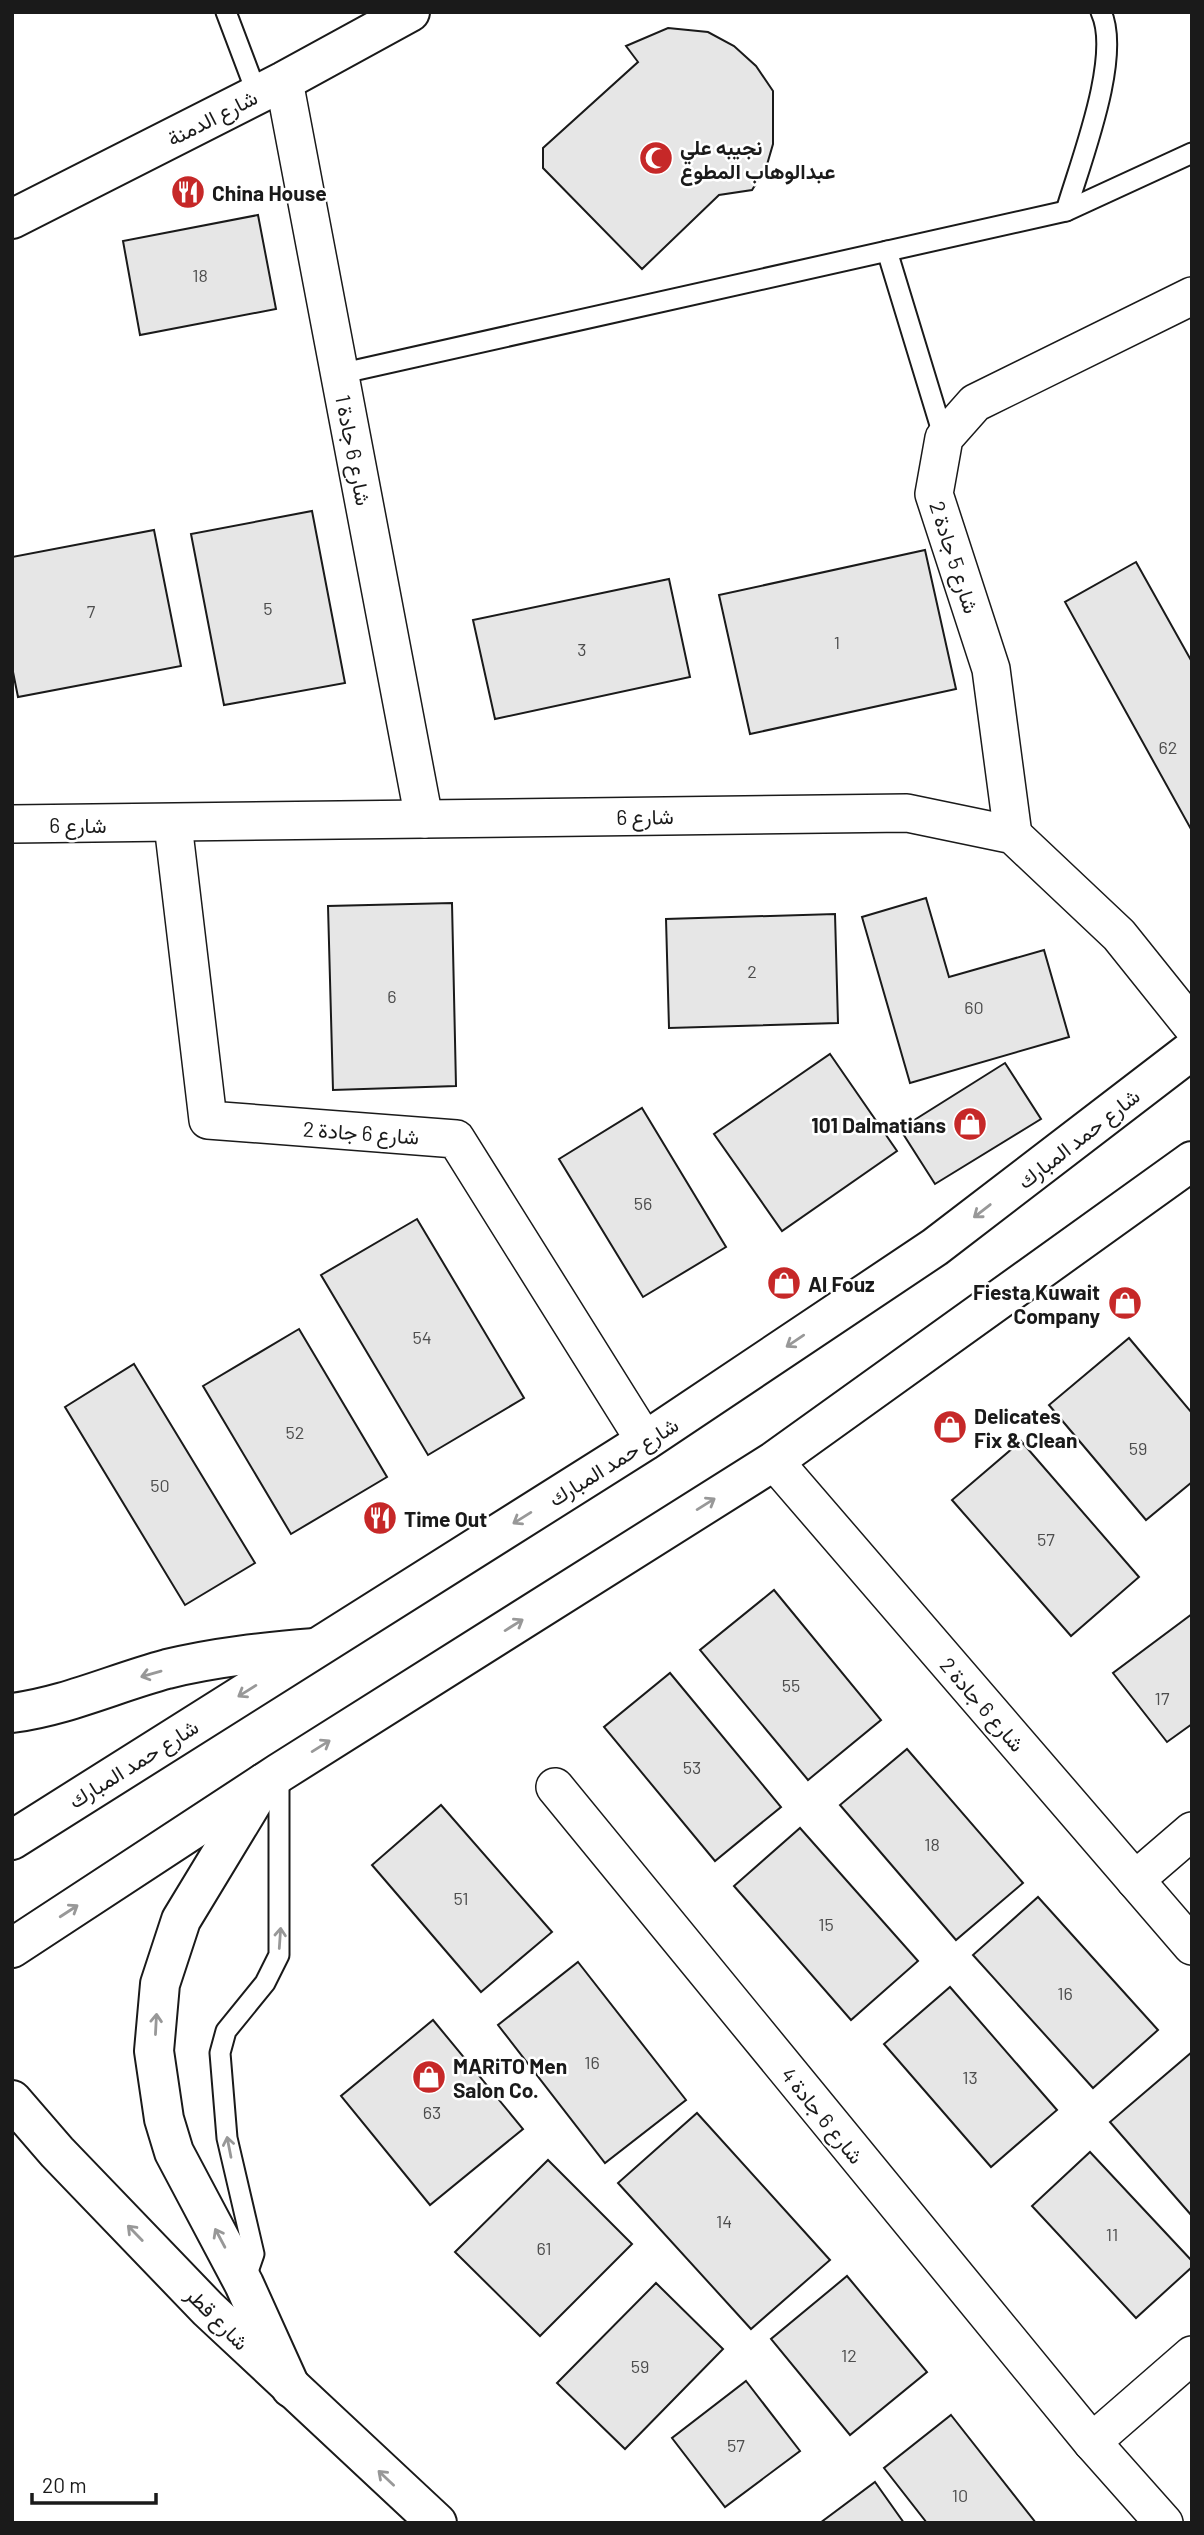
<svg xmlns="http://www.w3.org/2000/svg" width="1204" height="2535" font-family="Barlow,Vazirmatn,sans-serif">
  <rect width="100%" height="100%" fill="#fff"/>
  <g fill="#e6e6e6" stroke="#1a1a1a" stroke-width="2">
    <polygon points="668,28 708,32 734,46 756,66 773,91 773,144 766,168 752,190 719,195 642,269 543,168 543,148 638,62 626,46"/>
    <polygon points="258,215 276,309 140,335 123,241"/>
    <polygon points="312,511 345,683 224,705 191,534"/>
    <polygon points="154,530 181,666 18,697 12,667 12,557"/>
    <polygon points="925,550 956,689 750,734 719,595"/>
    <polygon points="1136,562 1192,662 1192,831 1065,602"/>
    <polygon points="669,579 690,677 495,719 473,620"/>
    <polygon points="926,898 949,977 1044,950 1069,1037 910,1083 862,917"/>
    <polygon points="452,903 456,1086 333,1090 328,906"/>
    <polygon points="835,914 838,1023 669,1028 666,919"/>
    <polygon points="830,1054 897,1151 782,1231 714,1134"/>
    <polygon points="1005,1063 1041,1119 935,1184 900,1129"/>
    <polygon points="642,1108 726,1247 643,1297 559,1159"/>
    <polygon points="417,1219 524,1398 428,1455 321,1275"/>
    <polygon points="299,1329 387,1477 291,1534 203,1386"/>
    <polygon points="1129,1338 1192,1413 1192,1482 1146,1520 1049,1405"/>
    <polygon points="134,1364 255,1563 185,1605 65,1407"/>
    <polygon points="1021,1441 1139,1577 1071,1636 952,1500"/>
    <polygon points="774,1590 881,1720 808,1780 700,1650"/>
    <polygon points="1192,1614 1192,1724 1167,1742 1113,1673"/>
    <polygon points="670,1673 781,1807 715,1861 604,1727"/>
    <polygon points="907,1749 1023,1883 956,1940 840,1805"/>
    <polygon points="441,1805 552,1932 481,1992 372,1865"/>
    <polygon points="800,1828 918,1961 851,2020 734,1886"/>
    <polygon points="1038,1897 1158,2030 1093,2088 973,1955"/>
    <polygon points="578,1962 686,2100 605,2163 498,2025"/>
    <polygon points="950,1987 1057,2110 991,2167 884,2044"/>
    <polygon points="433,2020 523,2129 430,2205 341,2096"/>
    <polygon points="1192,2052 1192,2216 1110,2122"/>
    <polygon points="697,2113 830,2260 751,2329 618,2183"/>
    <polygon points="1090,2152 1192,2261 1192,2267 1136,2318 1032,2206"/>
    <polygon points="548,2160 632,2244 540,2336 455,2252"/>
    <polygon points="847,2276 927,2372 850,2435 771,2339"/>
    <polygon points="656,2283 723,2349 625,2449 557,2383"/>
    <polygon points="746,2381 800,2451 725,2507 672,2438"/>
    <polygon points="951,2415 1036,2523 927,2523 884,2468"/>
    <polygon points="875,2482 904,2523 820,2523"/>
  </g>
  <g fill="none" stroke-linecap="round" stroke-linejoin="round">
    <g stroke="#1a1a1a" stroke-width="23">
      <g id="service">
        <polyline points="226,12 257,94"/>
        <path d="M1066 211C1080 163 1122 57 1101 12"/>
        <polyline points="887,251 944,438"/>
        <polyline points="339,374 1066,211 1192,153"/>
        <polyline points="244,2283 254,2254 227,2138 220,2053 226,2031 265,1983 279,1955 279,1773"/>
      </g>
    </g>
    <g stroke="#1a1a1a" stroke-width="40">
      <g id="minor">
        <polyline points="284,81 424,819"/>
        <polyline points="12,824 907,813 1013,835 1119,935 1192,1026"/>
        <polyline points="173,824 208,1120 456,1139 645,1441"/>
        <polyline points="1013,835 991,669 934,494 944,438 975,403 1192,296"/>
        <polyline points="774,1461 1192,1946"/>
        <polyline points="555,1787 1092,2442 1164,2523"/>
        <polyline points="1135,1880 1192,1831"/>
        <polyline points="1092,2442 1192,2355"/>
      </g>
    </g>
    <g stroke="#1a1a1a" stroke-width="42">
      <polyline id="tertiary" points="12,219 284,81 410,12"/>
    </g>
    <g stroke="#1a1a1a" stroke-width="42">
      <g id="secondary">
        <polyline points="12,1840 645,1441 935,1247 1192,1050"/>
        <polyline points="12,1948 279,1773 774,1461 1192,1161"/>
      </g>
    </g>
    <g stroke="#1a1a1a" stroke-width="42">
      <g id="primary">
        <path d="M12 1713C66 1706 115 1683 167 1669 216 1657 265 1652 315 1648"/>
        <polyline points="264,1783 181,1920 160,1984 154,2051 164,2119 174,2152 244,2284 291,2388"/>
        <polyline points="12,2100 57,2152 208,2309 437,2523"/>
      </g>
    </g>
    <use href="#service" stroke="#fff" stroke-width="19"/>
    <use href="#minor" stroke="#fff" stroke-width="37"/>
    <use href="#tertiary" stroke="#fff" stroke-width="38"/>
    <use href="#secondary" stroke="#fff" stroke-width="38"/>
    <use href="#primary" stroke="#fff" stroke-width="38"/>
  </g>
  <defs><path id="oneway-shaft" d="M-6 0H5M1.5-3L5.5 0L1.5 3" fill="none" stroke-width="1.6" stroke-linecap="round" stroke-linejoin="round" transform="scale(1.75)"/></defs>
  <g stroke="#989898">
    <use href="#oneway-shaft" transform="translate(982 1211) rotate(142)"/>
    <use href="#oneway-shaft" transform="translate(795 1341) rotate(146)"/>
    <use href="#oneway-shaft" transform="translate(706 1504) rotate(-32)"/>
    <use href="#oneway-shaft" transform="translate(522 1518) rotate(148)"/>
    <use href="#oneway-shaft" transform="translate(514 1625) rotate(-32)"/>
    <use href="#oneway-shaft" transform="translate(151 1674) rotate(164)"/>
    <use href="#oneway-shaft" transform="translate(247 1691) rotate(148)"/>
    <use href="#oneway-shaft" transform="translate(321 1746) rotate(-32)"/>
    <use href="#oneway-shaft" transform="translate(69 1911) rotate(-33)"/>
    <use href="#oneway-shaft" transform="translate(280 1938) rotate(-86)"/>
    <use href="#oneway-shaft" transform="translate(156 2024) rotate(-87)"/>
    <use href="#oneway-shaft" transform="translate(229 2147) rotate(-101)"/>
    <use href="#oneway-shaft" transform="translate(135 2233) rotate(-134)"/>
    <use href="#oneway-shaft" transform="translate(220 2238) rotate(-118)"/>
    <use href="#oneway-shaft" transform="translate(386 2478) rotate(-137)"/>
  </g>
  <defs>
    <g id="mosque-disc" transform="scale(1.75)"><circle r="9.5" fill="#c62828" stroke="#fff"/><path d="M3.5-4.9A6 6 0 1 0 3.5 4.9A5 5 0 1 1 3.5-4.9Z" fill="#fff"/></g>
    <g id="restaurant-disc" transform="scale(1.75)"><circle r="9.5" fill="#c62828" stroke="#fff"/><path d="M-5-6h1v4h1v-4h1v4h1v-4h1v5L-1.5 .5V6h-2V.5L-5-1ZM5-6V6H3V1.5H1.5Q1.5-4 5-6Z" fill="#fff"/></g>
    <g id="shop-disc" transform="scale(1.75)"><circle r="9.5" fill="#c62828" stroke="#fff"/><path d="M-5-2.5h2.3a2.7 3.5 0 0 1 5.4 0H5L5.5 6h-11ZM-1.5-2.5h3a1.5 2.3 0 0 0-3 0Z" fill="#fff"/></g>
  </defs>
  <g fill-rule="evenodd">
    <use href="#mosque-disc" x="656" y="158"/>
    <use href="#restaurant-disc" x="188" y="192"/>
    <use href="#shop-disc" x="970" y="1124"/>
    <use href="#shop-disc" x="784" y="1283"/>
    <use href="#shop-disc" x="1125" y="1303"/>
    <use href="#shop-disc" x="950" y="1427"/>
    <use href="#restaurant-disc" x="380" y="1518"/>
    <use href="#shop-disc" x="429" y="2077"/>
  </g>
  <g text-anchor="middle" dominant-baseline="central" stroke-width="5" stroke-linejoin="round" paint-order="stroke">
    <g font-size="18" fill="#4d4d4d">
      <text x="200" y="275">18</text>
      <text x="268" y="608">5</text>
      <text x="91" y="611">7</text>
      <text x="837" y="642">1</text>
      <text x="582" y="649">3</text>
      <text x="1168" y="747">62</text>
      <text x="752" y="971">2</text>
      <text x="392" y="996">6</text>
      <text x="974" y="1007">60</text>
      <text x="643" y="1203">56</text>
      <text x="422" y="1337">54</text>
      <text x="295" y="1432">52</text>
      <text x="1138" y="1448">59</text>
      <text x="160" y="1485">50</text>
      <text x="1046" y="1539">57</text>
      <text x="791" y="1685">55</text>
      <text x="1162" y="1698">17</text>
      <text x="692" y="1767">53</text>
      <text x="932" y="1844">18</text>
      <text x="461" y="1898">51</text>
      <text x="826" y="1924">15</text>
      <text x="1065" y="1993">16</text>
      <text x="592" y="2062">16</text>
      <text x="970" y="2077">13</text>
      <text x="432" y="2112">63</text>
      <text x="724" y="2221">14</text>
      <text x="1112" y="2234">11</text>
      <text x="544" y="2248">61</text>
      <text x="849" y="2355">12</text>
      <text x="640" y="2366">59</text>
      <text x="736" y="2445">57</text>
      <text x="960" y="2495">10</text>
    </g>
    <g font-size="21" fill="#1a1a1a" stroke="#fff">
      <text transform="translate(212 117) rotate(-27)">شارع الدمنة</text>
      <text transform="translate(354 450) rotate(79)">شارع 6 جادة 1</text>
      <text transform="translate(955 557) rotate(72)">شارع 5 جادة 2</text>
      <text transform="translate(645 816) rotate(-1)">شارع 6</text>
      <text x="78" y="824">شارع 6</text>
      <text transform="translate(361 1132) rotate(4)">شارع 6 جادة 2</text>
      <text transform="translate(1078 1138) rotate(-38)">شارع حمد المبارك</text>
      <text transform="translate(613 1461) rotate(-32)">شارع حمد المبارك</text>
      <text transform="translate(983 1704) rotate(49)">شارع 6 جادة 2</text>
      <text transform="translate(133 1763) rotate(-32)">شارع حمد المبارك</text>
      <text transform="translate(823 2115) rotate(51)">شارع 6 جادة 4</text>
      <text transform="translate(218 2318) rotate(45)">شارع قطر</text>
    </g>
    <g font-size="21" font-weight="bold" fill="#1a1a1a" stroke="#fff" text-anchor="start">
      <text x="680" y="146">نجيبه علي<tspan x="680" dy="24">عبدالوهاب المطوع</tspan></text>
      <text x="212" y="192">China House</text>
      <text x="946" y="1124" text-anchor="end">101 Dalmatians</text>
      <text x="808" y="1283">Al Fouz</text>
      <text x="1100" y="1291" text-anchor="end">Fiesta Kuwait<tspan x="1100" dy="24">Company</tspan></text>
      <text x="974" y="1415">Delicates<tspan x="974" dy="24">Fix &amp; Clean</tspan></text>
      <text x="404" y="1518">Time Out</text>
      <text x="453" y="2065">MARiTO Men<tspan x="453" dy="24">Salon Co.</tspan></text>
    </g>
  </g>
  <rect width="1204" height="2535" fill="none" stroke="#1a1a1a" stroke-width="28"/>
  <path d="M32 2493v10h124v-10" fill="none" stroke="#1a1a1a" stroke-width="3.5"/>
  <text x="42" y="2493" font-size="21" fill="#1a1a1a" stroke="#ffffff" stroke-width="5" paint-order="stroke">20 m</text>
</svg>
